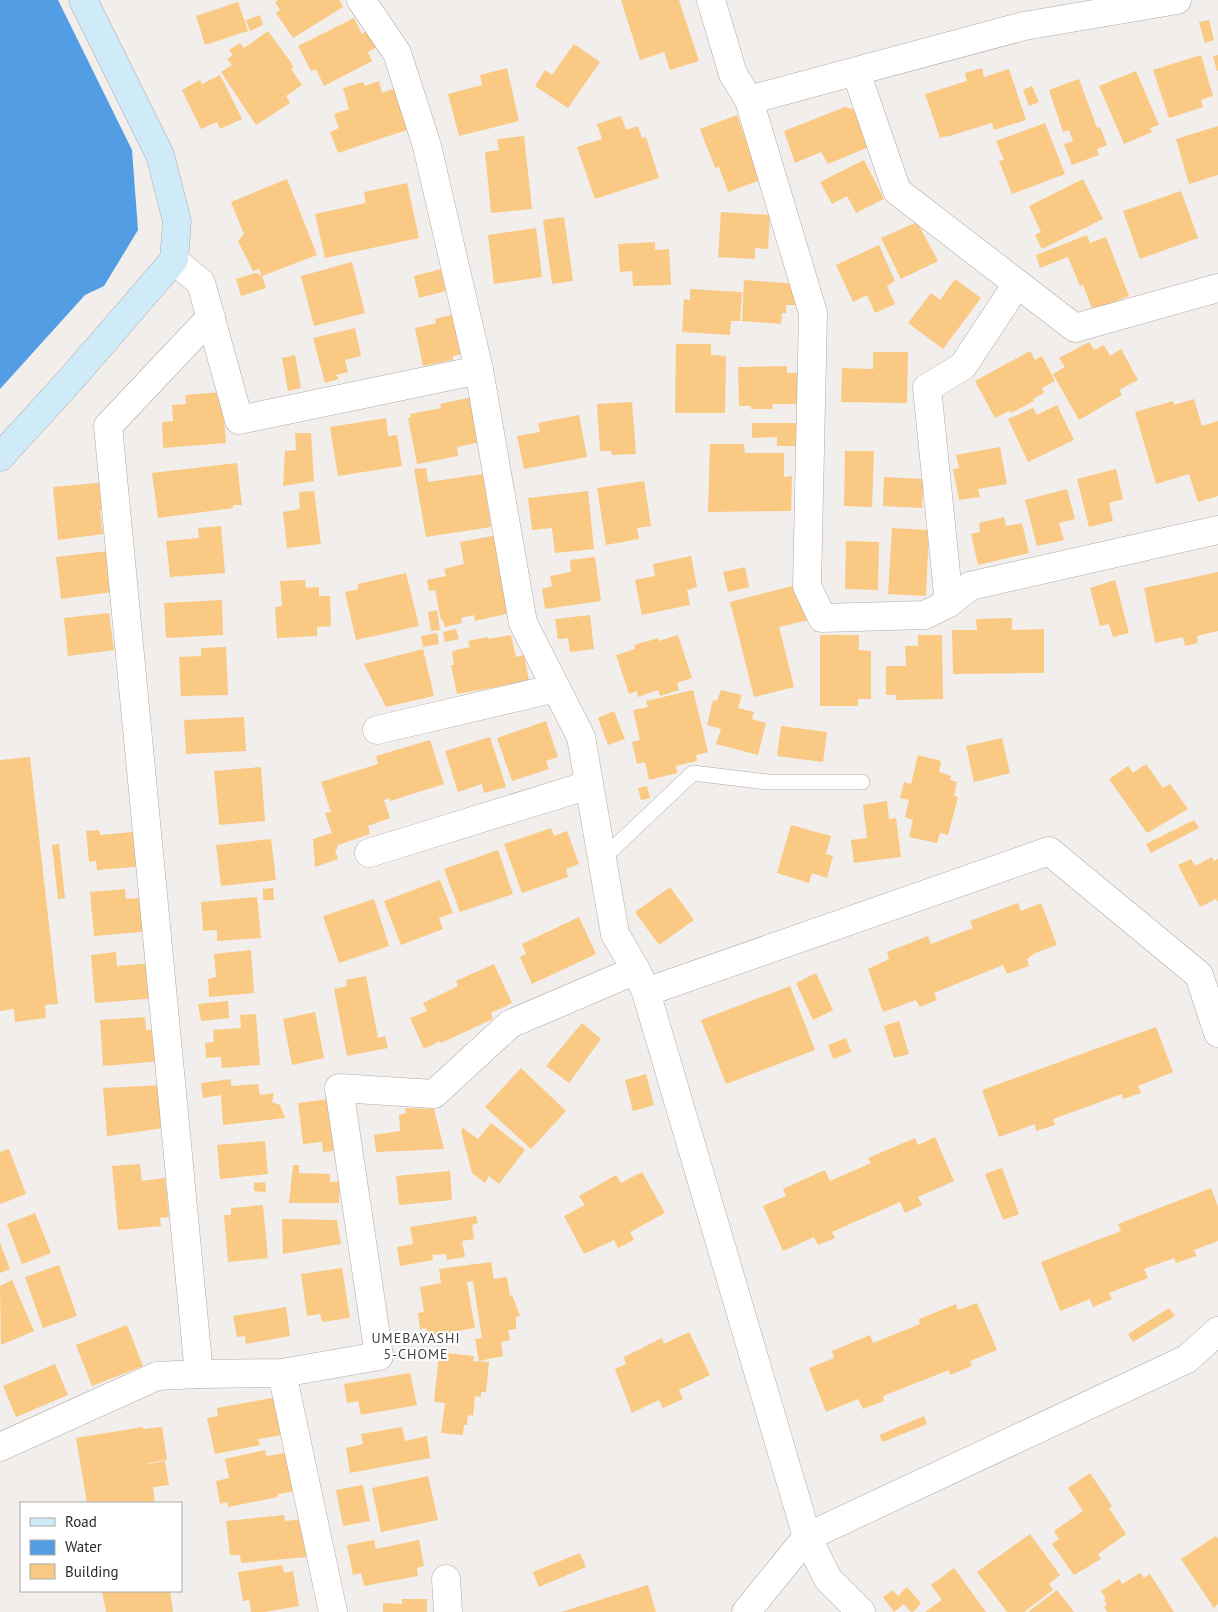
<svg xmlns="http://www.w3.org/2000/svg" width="1218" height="1612" viewBox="0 0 1218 1612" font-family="'PT Sans',sans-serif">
<rect width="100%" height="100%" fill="#f2eeeb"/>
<polygon fill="#529de3" points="0,0 58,0 132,150 138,230 104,286 85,295 0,389"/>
<g fill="#fac984">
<polygon points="278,0 339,0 343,7 293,38 276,13 280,10 275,2"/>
<polygon points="621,0 679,0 699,61 670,70 664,52 640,60"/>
<polygon points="238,2 248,31 205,45 196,16"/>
<polygon points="260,15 263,25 250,31 246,20"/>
<polygon points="354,18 362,34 368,30 377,47 368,52 372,61 324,86 316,69 311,71 298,46"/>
<polygon points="1209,20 1214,40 1205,43 1199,22"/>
<polygon points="268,31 292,64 293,68 291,69 302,85 286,96 290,103 256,125 221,72 232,65 227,59 233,55 229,50 240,43 244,48"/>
<polygon points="574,44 600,62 568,108 535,86 545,70 552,75"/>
<polygon points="1201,55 1213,96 1201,100 1203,107 1169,118 1153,70"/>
<polygon points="1218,55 1218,71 1217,71 1213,56"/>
<polygon points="507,68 519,121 459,136 448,94 482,85 480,75"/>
<polygon points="982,68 984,77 1009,69 1026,120 994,130 992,123 946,137 946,136 940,138 925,94 967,81 965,73"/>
<polygon points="1136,71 1159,125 1150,128 1152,132 1124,144 1099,86"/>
<polygon points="220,75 242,119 220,129 217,122 201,129 182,90 200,80 202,84"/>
<polygon points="1079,79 1097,128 1100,127 1107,145 1097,149 1099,155 1072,165 1064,144 1073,141 1069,130 1063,132 1049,90"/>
<polygon points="379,81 382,93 396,88 410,129 338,153 330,132 339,128 334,114 349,109 343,88 363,82 365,86"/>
<polygon points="1032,86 1039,102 1029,106 1023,90"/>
<polygon points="845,107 855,110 871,146 828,164 821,152 795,163 784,131"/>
<polygon points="737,115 760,180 728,192 719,167 715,168 700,129"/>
<polygon points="621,116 626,130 638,126 642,138 646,137 659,178 595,199 577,147 602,139 597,124"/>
<polygon points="1045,123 1065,174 1012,194 999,161 1004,160 996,141"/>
<polygon points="1218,126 1218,175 1189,184 1176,139"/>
<polygon points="524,136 532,209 491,213 485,152 499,150 497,139"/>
<polygon points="864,160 884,199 856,213 847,196 832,204 820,182"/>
<polygon points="287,179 317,255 262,276 259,269 253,271 238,241 244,234 231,202"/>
<polygon points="1083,179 1103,219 1042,249 1035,235 1041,232 1029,206"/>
<polygon points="407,183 419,238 325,258 315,214 366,203 364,192"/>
<polygon points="1181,191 1198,238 1140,259 1123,211"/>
<polygon points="721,212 770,215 768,249 755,248 755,259 718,257"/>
<polygon points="564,217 573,281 552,284 543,220"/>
<polygon points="917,222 938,261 901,279 881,238"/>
<polygon points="536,228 542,277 494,284 488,235"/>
<polygon points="1087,235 1090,243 1106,237 1129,296 1093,311 1083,285 1080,286 1068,257 1040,268 1036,255"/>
<polygon points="655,242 655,250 669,249 671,285 633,286 632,271 620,272 618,244"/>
<polygon points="879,245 895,281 887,286 895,304 875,313 867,295 853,302 836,265"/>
<polygon points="352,262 365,313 314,326 301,276"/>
<polygon points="441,269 446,291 419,298 414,276"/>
<polygon points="256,273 262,276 266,288 241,296 236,279"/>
<polygon points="955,279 981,298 943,349 908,323 931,293 940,300"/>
<polygon points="744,280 797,284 796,305 786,305 786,313 782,313 781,324 742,321"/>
<polygon points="690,289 742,292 740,321 731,321 730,335 682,332 684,299 690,300"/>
<polygon points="455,314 467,353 453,356 453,360 423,366 415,328 436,323 435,319"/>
<polygon points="355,328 361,356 345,360 348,372 336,375 339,379 325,383 313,338"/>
<polygon points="1089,342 1094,350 1104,345 1110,356 1121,349 1138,380 1119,390 1122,395 1079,420 1053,374 1065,367 1059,358"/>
<polygon points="676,344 711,344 711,355 726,356 725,413 675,413"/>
<polygon points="1030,351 1035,360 1042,356 1055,381 1042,388 1044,393 1033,399 1034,401 1011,413 1009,411 995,418 975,381"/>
<polygon points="873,352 908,352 907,403 841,402 842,368 873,369"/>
<polygon points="295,355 301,388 288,391 282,358"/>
<polygon points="787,366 787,373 797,373 798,381 805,380 805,391 797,391 797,404 772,404 773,409 751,409 751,406 739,406 738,367"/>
<polygon points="222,392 226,443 163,448 162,422 173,421 172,405 186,404 185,395"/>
<polygon points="472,397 481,442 457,447 458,456 417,464 408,418 411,417 410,414 441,408 440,404"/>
<polygon points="1194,399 1202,426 1218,421 1218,496 1198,502 1189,474 1156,484 1135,412 1173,401 1174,405"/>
<polygon points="632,402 636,454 612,455 611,451 600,451 597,404"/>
<polygon points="1057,405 1074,440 1028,462 1008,419 1033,408 1037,415"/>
<polygon points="579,415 587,457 524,469 517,436 540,432 538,423"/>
<polygon points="386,418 388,436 397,435 402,466 338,476 330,427"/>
<polygon points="752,423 799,423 799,446 777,446 777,437 752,438"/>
<polygon points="295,433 311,433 314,481 283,486 285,451 296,450"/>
<polygon points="710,444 744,444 745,453 784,453 784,477 792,476 791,511 708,512"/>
<polygon points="1000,447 1007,484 978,489 980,497 959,500 953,469 959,468 956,455"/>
<polygon points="845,451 874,451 872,507 844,506"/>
<polygon points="237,463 242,505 233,505 233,508 158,518 152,473"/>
<polygon points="426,468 428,482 483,474 491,527 426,537 414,469"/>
<polygon points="1116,469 1123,499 1109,503 1113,521 1089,527 1077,479"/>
<polygon points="884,477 924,479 922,508 883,506"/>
<polygon points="644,481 651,526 637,528 639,539 606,545 597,488"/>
<polygon points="108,482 111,509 100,510 103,534 58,540 53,487"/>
<polygon points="1067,489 1075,519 1059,523 1064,540 1037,546 1025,500"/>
<polygon points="314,491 321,544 287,548 283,512 300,509 299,492"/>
<polygon points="588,491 594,549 555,553 552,528 532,530 528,498"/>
<polygon points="1004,517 1006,526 1022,523 1029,553 978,565 971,534 980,532 979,523"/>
<polygon points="221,526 225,573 170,577 166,541 199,538 198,528"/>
<polygon points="892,528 929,530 926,596 888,594"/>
<polygon points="498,535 514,612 475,621 474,615 461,618 462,623 445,627 443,620 441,620 435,590 429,591 427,580 446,576 444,569 464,564 460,542"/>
<polygon points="846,541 879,542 878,590 845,589"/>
<polygon points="108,551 112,592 61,599 56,557"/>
<polygon points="691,556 697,587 687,590 690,605 642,615 635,580 655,576 653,564"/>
<polygon points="595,557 601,601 545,609 542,589 552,586 550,576 571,572 570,560"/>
<polygon points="745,567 749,587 728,592 723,572"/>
<polygon points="1218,572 1218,631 1197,636 1198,643 1185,646 1183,637 1155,643 1144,588"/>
<polygon points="406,573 419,626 356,640 345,592 358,589 358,584"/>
<polygon points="305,580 306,588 319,587 319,596 330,596 331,626 317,627 317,636 277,638 275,607 282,606 280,581"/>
<polygon points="1115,580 1129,633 1113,637 1109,624 1100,626 1090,588"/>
<polygon points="800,584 809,620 779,627 794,687 754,697 730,602"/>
<polygon points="222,600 223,635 166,638 164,603"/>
<polygon points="437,610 440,630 431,631 428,612"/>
<polygon points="109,613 114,650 68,656 64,618"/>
<polygon points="590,615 594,649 570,652 568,638 558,639 555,619"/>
<polygon points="1012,618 1012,630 1044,629 1044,673 953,674 952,630 977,630 976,619"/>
<polygon points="456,629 459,639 445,642 443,632"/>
<polygon points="437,633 439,644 423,647 421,636"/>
<polygon points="511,635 516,657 524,655 529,681 457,694 451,665 454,665 452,651 470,647 468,641 487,637 488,639"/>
<polygon points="678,635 692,678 677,683 679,690 660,696 658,690 638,697 637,691 629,694 616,655 635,649 634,645 658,638 659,641"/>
<polygon points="820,635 859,635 859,650 871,651 871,699 858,699 858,706 820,706"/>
<polygon points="918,635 942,635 943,699 896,700 896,695 886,695 886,666 906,666 905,646 918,646"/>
<polygon points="226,647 228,695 181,696 179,657 201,656 201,648"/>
<polygon points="423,649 434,696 386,707 364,664"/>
<polygon points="693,690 708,752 696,755 697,761 676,766 677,773 649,780 645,762 637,764 632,742 640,740 633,710 648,707 646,701"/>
<polygon points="721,690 742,695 738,708 754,712 752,719 766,723 758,755 716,744 721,729 707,725 713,700 717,701"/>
<polygon points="614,711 625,739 608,745 598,718"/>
<polygon points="244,717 246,751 186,754 184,720"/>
<polygon points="546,721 558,757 546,761 549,769 512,781 497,738"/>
<polygon points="781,726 827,732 823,762 777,756"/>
<polygon points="490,737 506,787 484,793 482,784 458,792 445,751"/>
<polygon points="1002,738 1010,773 974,782 966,746"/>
<polygon points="430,740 444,784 390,801 389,798 384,800 390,818 368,826 370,834 338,845 337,849 335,850 338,859 315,867 313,839 332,833 325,813 331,812 321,782 378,764 376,756"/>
<polygon points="918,755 941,761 939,772 951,776 950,780 957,782 954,796 958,797 948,835 940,833 937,843 909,837 913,820 905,817 909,800 900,798 904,782 911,784"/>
<polygon points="30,757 58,1004 45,1005 46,1018 15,1022 14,1009 0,1011 0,760"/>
<polygon points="1146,764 1163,788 1170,784 1188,809 1147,833 1109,779 1128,766 1133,773"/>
<polygon points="261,767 265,821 219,825 214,771"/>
<polygon points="647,786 650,798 641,800 638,788"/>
<polygon points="887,801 889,819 896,818 901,857 854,863 851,840 867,838 863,805"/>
<polygon points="1194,820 1199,828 1151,853 1146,844"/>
<polygon points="791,825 831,836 826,854 833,856 827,878 812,873 809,883 777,873"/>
<polygon points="551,828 554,836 567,831 579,864 566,869 568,877 522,893 504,844"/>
<polygon points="99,830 100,835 143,831 146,866 97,870 96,861 89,862 86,831"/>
<polygon points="271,839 276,880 221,886 216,845"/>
<polygon points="59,844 65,898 58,899 52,845"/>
<polygon points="498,850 513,894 460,912 444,869"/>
<polygon points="1212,857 1214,861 1218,859 1218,902 1216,899 1200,907 1178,865 1191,859 1195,866"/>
<polygon points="440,880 453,913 439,918 443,929 401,945 384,901"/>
<polygon points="670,887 694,920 659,945 635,912"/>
<polygon points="273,888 274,900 263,900 263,889"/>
<polygon points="125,889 126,899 148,897 152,931 94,936 90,892"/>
<polygon points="257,897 261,938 217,941 217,930 203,931 201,902"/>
<polygon points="374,899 389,946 339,963 323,916"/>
<polygon points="1018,903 1021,911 1041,903 1057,945 1035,953 1027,959 1029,966 1007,974 1003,965 934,993 937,1000 920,1007 916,1000 883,1012 868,969 889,959 887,952 928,936 931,944 973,928 970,921"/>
<polygon points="579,917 596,954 532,984 520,957 526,954 522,944"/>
<polygon points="251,950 254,993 209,997 208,979 216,977 214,954"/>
<polygon points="116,952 117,966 154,963 157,998 95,1003 91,955"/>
<polygon points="494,964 512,1003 491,1013 493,1019 441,1043 440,1041 424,1049 410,1018 427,1011 423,1003 458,986 456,981"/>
<polygon points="816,973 833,1010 813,1020 796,983"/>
<polygon points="366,976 378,1038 385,1036 388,1048 347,1056 334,989 347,986 346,980"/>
<polygon points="790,986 815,1050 726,1084 701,1020"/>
<polygon points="228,1001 229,1018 201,1021 198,1004"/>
<polygon points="315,1012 324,1058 292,1065 283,1019"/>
<polygon points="256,1014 260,1065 222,1068 221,1057 206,1058 205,1043 214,1042 213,1030 241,1028 240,1015"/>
<polygon points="145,1017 146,1030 160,1029 162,1061 103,1066 100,1020"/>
<polygon points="899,1021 909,1054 894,1058 884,1026"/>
<polygon points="582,1023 601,1039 569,1083 546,1066"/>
<polygon points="1156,1027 1173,1072 1138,1086 1141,1093 1123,1099 1122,1094 1053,1119 1055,1125 1036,1131 1035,1124 999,1137 982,1090"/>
<polygon points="846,1038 851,1052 833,1059 828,1045"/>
<polygon points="521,1068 566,1111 531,1149 485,1107"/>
<polygon points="646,1074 654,1105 633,1111 625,1080"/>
<polygon points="231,1079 231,1086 258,1084 260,1095 274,1093 272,1102 280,1105 285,1118 223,1125 221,1095 203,1098 201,1083"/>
<polygon points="165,1085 165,1128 107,1136 103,1088"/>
<polygon points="337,1098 343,1150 323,1152 322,1142 303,1144 298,1103"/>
<polygon points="405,1108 434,1109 444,1149 376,1152 374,1135 400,1131 399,1115 406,1113"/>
<polygon points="491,1123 525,1150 499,1184 489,1176 485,1183 472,1173 461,1131 463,1128 478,1139"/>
<polygon points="935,1137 954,1181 918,1197 922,1205 905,1213 900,1202 832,1232 835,1238 818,1245 814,1237 783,1251 763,1206 786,1196 783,1189 825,1170 830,1181 871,1163 868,1158 915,1138 918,1145"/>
<polygon points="265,1141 268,1174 220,1179 217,1145"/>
<polygon points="9,1149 26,1194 0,1204 0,1152"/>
<polygon points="140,1164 142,1181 165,1178 169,1217 160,1218 161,1226 118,1230 112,1166"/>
<polygon points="293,1165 299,1165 299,1173 330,1174 330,1182 340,1181 339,1203 289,1203"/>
<polygon points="1002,1168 1019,1214 1003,1220 985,1174"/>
<polygon points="450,1171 452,1200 399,1205 396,1176"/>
<polygon points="642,1172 665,1213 630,1232 634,1240 618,1248 614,1240 584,1254 564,1216 585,1205 579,1196 616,1175 621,1183"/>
<polygon points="265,1182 266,1192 254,1191 254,1183"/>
<polygon points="1211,1188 1218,1207 1218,1241 1194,1250 1197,1256 1176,1263 1174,1258 1144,1269 1148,1278 1109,1293 1112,1299 1093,1307 1090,1299 1060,1311 1041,1262 1121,1231 1118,1224"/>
<polygon points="263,1205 268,1258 228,1262 224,1215 231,1215 231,1208"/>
<polygon points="35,1213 51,1253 22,1264 7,1224"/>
<polygon points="476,1216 478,1223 472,1225 474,1239 462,1241 465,1257 447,1260 446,1254 432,1255 433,1260 400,1266 397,1247 413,1244 410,1227"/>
<polygon points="282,1219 337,1220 341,1244 283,1254"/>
<polygon points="0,1243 10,1269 0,1273"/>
<polygon points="491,1262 494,1279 507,1277 510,1296 512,1295 520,1316 516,1317 516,1329 508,1330 510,1340 501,1342 503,1356 479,1361 475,1339 482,1338 473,1281 467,1282 475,1328 428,1336 426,1328 420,1329 418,1313 424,1312 420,1287 441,1283 439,1269"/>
<polygon points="59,1265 77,1316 43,1328 25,1277"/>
<polygon points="342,1268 350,1318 322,1322 320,1314 307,1316 301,1274"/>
<polygon points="12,1280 34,1331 1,1345 0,1286"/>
<polygon points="977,1303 997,1350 970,1361 972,1366 950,1375 949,1370 883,1396 884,1401 863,1409 858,1399 826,1412 809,1368 834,1358 832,1351 870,1335 873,1343 920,1324 919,1319 956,1304 958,1310"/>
<polygon points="286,1307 290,1336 246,1344 245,1336 237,1337 233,1316"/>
<polygon points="1169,1308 1175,1316 1133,1342 1128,1334"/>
<polygon points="127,1325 143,1366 92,1386 76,1345"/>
<polygon points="689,1332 710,1375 679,1390 683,1399 663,1408 659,1400 632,1413 615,1369 626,1364 624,1357 662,1338 664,1344"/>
<polygon points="446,1353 474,1356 473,1361 489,1362 486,1392 481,1392 481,1397 475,1396 473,1416 468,1415 467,1425 464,1425 463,1435 441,1433 445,1403 434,1402 439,1356 446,1357"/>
<polygon points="55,1364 68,1395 16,1417 3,1386"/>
<polygon points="410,1373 417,1405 361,1415 358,1401 347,1403 344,1384"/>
<polygon points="278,1397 284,1435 258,1439 260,1445 215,1454 207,1418 218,1416 217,1408"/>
<polygon points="924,1416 927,1424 883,1442 879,1435"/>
<polygon points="143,1427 143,1429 162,1427 167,1460 149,1463 149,1464 165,1461 169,1485 153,1487 155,1503 87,1503 76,1438"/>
<polygon points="402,1427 405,1441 427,1436 430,1458 350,1473 346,1448 363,1444 361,1434"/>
<polygon points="265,1450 266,1456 292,1452 298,1491 278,1494 278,1497 228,1507 227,1502 220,1504 216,1481 229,1478 225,1459"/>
<polygon points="1090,1473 1112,1506 1109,1508 1126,1534 1098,1554 1101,1559 1074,1575 1052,1544 1059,1539 1054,1531 1083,1511 1068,1488"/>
<polygon points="428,1476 438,1520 381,1532 372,1488"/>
<polygon points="363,1485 370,1521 343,1526 336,1490"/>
<polygon points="284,1515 285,1521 303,1519 307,1557 241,1563 240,1555 230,1555 226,1521"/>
<polygon points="1030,1534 1060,1575 1049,1584 1053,1590 1024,1612 1007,1612 977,1572"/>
<polygon points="1216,1536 1218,1539 1218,1604 1214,1608 1181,1559"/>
<polygon points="374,1540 376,1549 419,1540 424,1566 417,1568 418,1576 364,1586 361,1573 353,1575 347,1545"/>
<polygon points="580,1553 586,1567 539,1587 533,1572"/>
<polygon points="282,1565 284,1573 293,1571 299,1606 265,1612 251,1612 249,1600 243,1601 238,1572"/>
<polygon points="954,1568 986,1612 925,1612 942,1600 931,1585"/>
<polygon points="1140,1573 1144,1578 1150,1574 1174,1612 1107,1612 1104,1607 1107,1605 1104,1600 1106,1599 1101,1591 1119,1579 1122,1584"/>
<polygon points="648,1585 656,1612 561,1612"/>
<polygon points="907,1587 921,1603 913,1612 911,1612 904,1604 894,1612 883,1597 893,1590 898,1596"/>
<polygon points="1057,1590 1074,1612 1028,1612"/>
<polygon points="102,1591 170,1591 173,1612 106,1612"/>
<polygon points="402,1599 427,1599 427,1612 383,1612 383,1603 402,1604"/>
</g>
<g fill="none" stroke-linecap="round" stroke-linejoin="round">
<defs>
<polyline id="lane" points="602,859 693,773 767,782 862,782"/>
<g id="street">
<polyline points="361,0 397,53 427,146 479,370 523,623 581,737 615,934 636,970"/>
<polyline points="711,0 733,74 749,100 813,313 807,586 822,618 925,615 949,603 970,586 1218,530"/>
<polyline points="856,72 897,191 1075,328 1218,288"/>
<polyline points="749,100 1024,26 1177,0"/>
<polyline points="174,260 201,283 239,420 479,370"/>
<polyline points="949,603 927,388 963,366 1017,284"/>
<polyline points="377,730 556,688"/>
<polyline points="369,853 589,785"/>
<polyline points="646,992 1049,851 1199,975 1218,1033"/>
<polyline points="282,1373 333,1612"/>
<polyline points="199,1374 108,426 211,317"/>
<polyline points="0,1447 157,1376 199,1374 282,1373 379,1356 339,1088 434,1094 510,1024 636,970 646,992 807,1537 828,1579 861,1612"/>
<polyline points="446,1579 448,1612"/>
<polyline points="746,1612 807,1537 1187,1359 1218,1331"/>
</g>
<polyline id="secondary" points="0,457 73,377 174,260 177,221 160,155 83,0"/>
</defs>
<use href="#lane" stroke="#afaaa8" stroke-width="16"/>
<use href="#street" stroke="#afaaa8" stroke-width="29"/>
<use href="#secondary" stroke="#afaaa8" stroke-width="29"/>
<use href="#lane" stroke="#fff" stroke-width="15"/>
<use href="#street" stroke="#fff" stroke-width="28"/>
<use href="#secondary" stroke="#cfebf8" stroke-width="28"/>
</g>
<g text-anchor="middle" stroke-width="4" stroke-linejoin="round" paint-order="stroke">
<g font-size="14" letter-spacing="1" fill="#45413f" stroke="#fff">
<text x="416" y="1343">UMEBAYASHI<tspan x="416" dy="16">5-CHOME</tspan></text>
</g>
</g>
<rect x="20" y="1502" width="162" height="90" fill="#ffffff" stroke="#aaaaa9"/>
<rect x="30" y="1518" width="25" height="8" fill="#cfebf8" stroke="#aaaaa9"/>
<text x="65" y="1527" font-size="15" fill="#2b2a29">Road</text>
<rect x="30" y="1540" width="25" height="15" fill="#529de3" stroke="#aaaaa9"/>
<text x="65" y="1552" font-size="15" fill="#2b2a29">Water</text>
<rect x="30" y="1564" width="25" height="15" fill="#fac984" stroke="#aaaaa9"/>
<text x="65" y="1577" font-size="15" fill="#2b2a29">Building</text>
</svg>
